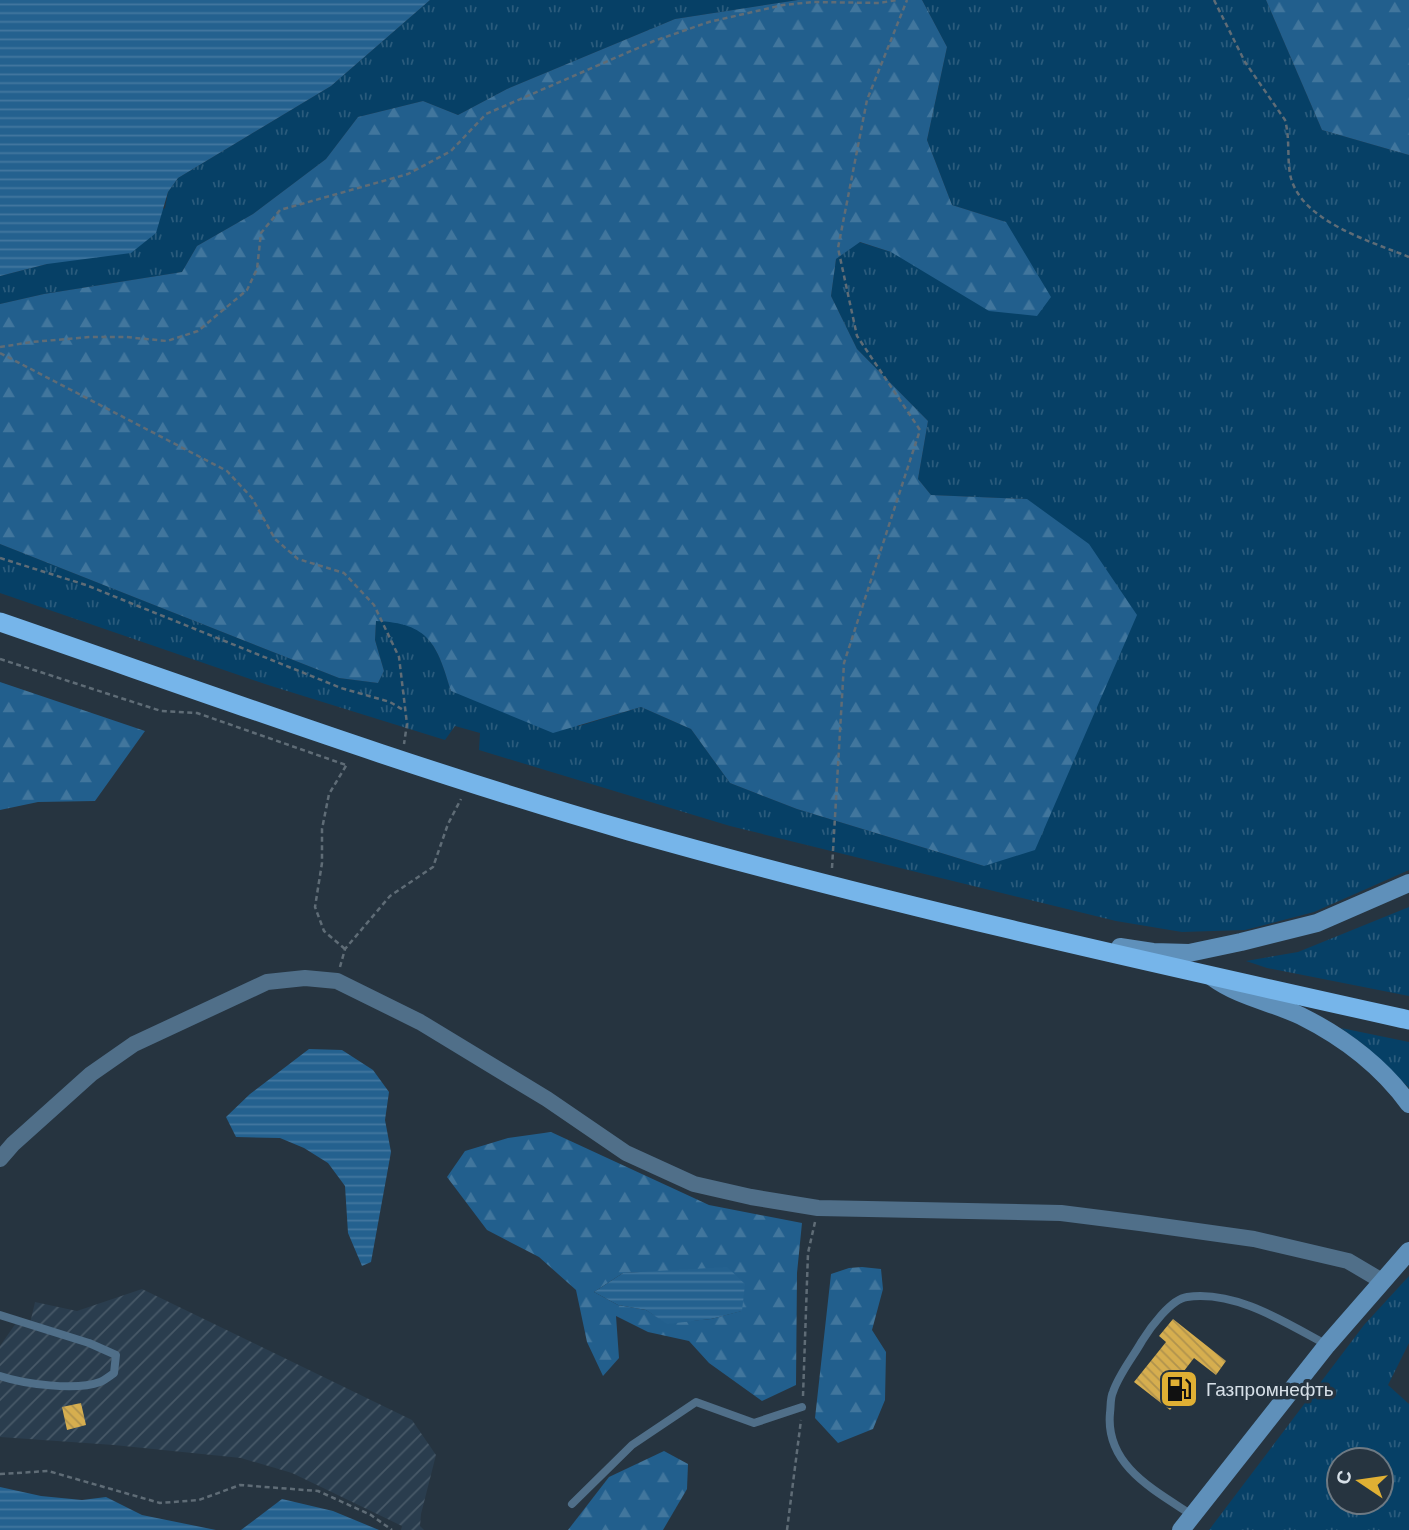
<svg xmlns="http://www.w3.org/2000/svg" width="1409" height="1530" viewBox="0 0 1409 1530" font-family="Barlow,sans-serif">
<defs>
<pattern id="industrial-furrows" width="10" height="10" patternUnits="userSpaceOnUse" patternTransform="scale(1.75)"><rect width="10" height="10" fill="#2a3d4e"/><path d="M-1 1l2-2M0 10L10 0M9 11l2-2" fill="none" stroke="#485968"/></pattern>
<pattern id="grass-tufts" width="24" height="20" patternUnits="userSpaceOnUse" patternTransform="scale(1.75)"><rect width="24" height="20" fill="#064066"/><path d="M3 7l-1-3M5 7V3M7 7l1-3M15 17l-1-3M17 17v-4M19 17l1-3" fill="none" stroke="#2a5b7c"/></pattern>
<pattern id="forest-firs" width="22" height="20" patternUnits="userSpaceOnUse" patternTransform="scale(1.75)"><rect width="22" height="20" fill="#225f8d"/><path d="M5 1l3.5 6h-7zM16 11l3.5 6h-7z" fill="#41769d"/></pattern>
<pattern id="water-rules" width="6" height="5" patternUnits="userSpaceOnUse" patternTransform="scale(1.75)"><rect width="6" height="5" fill="#24618f"/><path d="M0 2.5h6" fill="none" stroke="#43779f"/></pattern>
<pattern id="building-back-hatch" width="6" height="6" patternUnits="userSpaceOnUse" patternTransform="scale(1.75)"><rect width="6" height="6" fill="#d6ae4f"/><path d="M-1 5l2 2M0 0l6 6M5-1l2 2" fill="none" stroke="#b0934d"/></pattern>
</defs>
<rect width="100%" height="100%" fill="#263440"/>
<polygon fill="url(#industrial-furrows)" points="142,1289 412,1420 436,1455 421,1514 420,1526 424,1530 401,1530 402,1526 292,1473 241,1458 114,1445 0,1437 0,1346 16,1323 29,1328 35,1302 77,1311"/>
<g fill="url(#grass-tufts)" fill-rule="evenodd">
<polygon points="430,0 798,0 675,19 507,89 458,115 423,101 358,117 326,159 253,214 197,246 182,272 44,294 0,304 0,276 47,264 165,208 168,192 178,178 331,86"/>
<path d="M922,0H1266L1322,130L1409,155V870L1314,912L1245,930L1182,932L1116,921L730,826L479,750L480,733L455,726L445,740L268,685L0,593V544L339,678L378,683L384,671L375,640L376,620C385,621 396,621 405,624C435,632 443,665 451,691L579,726L641,707L691,729L730,783L797,809L984,866L1027,499L931,495L918,479L928,421L857,349L831,296L836,259L859,242L891,252L1006,222L952,205L927,140L947,47Z"/>
<polygon points="1409,907 1409,996 1267,968 1246,961 1298,952"/>
<polygon points="1341,1028 1409,1042 1409,1088 1364,1045"/>
<path d="M1409,1276V1343L1388,1385L1409,1404V1530H1209L1364,1325ZM1339,1460H1381V1502H1339Z"/>
</g>
<g fill="url(#forest-firs)" fill-rule="evenodd">
<path d="M798,0H922L947,47L927,140L952,205L1006,222L1051,297L1037,316L989,311L891,252L860,242L836,259L831,296L857,349L928,421L918,479L931,495L1027,499L1089,544L1137,615L1035,850L984,866L797,809L730,783L691,729L641,707L553,733L451,691C437,644 429,623 376,621L375,640L384,671L378,683L339,678L0,544V304L44,294L182,272L197,246L253,214L326,159L358,117L423,101L458,115L507,89L675,19Z"/>
<polygon points="1266,0 1409,0 1409,155 1322,130"/>
<polygon points="0,682 145,731 95,801 38,802 0,810"/>
<path d="M551,1132L709,1205L802,1223L797,1273L796,1385L762,1401L709,1363L689,1341L648,1332L616,1316L619,1358L603,1376L587,1342L576,1290L539,1257L487,1230L447,1177L465,1151L508,1138ZM657,1272L741,1311L711,1319L667,1323L646,1310L618,1305L594,1292L623,1273Z"/>
<polygon points="862,1267 881,1269 883,1289 872,1330 886,1352 885,1400 873,1429 838,1443 815,1418 831,1274 849,1268"/>
<polygon points="664,1451 688,1464 687,1489 663,1530 568,1530 609,1477"/>
</g>
<g fill="url(#water-rules)">
<polygon points="0,0 430,0 331,86 178,178 168,192 156,233 131,253 47,264 0,276"/>
<polygon points="309,1049 342,1050 373,1070 389,1092 385,1120 391,1152 371,1262 362,1266 348,1233 345,1186 328,1163 304,1148 280,1138 236,1137 226,1117 250,1094"/>
<polygon points="727,1267 745,1284 742,1311 711,1319 667,1324 646,1310 618,1305 594,1292 623,1273"/>
<polygon points="0,1487 41,1496 82,1500 106,1497 142,1515 216,1530 0,1530"/>
<polygon points="282,1499 333,1511 379,1530 241,1530"/>
</g>
<g fill="url(#building-back-hatch)">
<polygon points="1173,1319 1226,1361 1216,1375 1194,1358 1177,1380 1187,1388 1170,1410 1134,1382 1166,1342 1159,1336"/>
<polygon points="81,1403 86,1425 67,1430 62,1407"/>
</g>
<g fill="none" stroke-linecap="round" stroke-linejoin="round">
<g stroke="#5f6c76" stroke-width="2.5" stroke-dasharray="5 3.5" stroke-linecap="butt">
<path d="M1214,0L1245,62L1285,120C1290,138 1287,156 1290,174C1299,221 1370,241 1409,257"/>
<polyline points="0,347 32,342 89,337 126,337 167,341 198,331 247,290 257,269 261,233 280,210 408,174 451,151 486,114 654,41 709,22 783,5 814,2 879,3 897,0"/>
<polyline points="0,353 227,471 252,498 275,539 298,559 344,573 374,605 399,657 407,724 404,744"/>
<polyline points="0,558 86,585 341,688 390,702 405,711"/>
<polyline points="0,659 161,711 197,713 346,765"/>
<polyline points="832,868 844,663 920,430 857,336 838,248 867,100 907,0"/>
<polyline points="345,949 324,931 315,907 322,863 322,829 329,794 347,764"/>
<polyline points="340,967 345,949 390,896 433,867 448,824 461,799"/>
<polyline points="803,1396 808,1253 815,1222"/>
<polyline points="0,1474 48,1471 160,1503 199,1500 240,1485 318,1491 371,1515 392,1530"/>
<polyline points="787,1530 801,1420"/>
</g>
<g stroke="#506f89" stroke-width="8">
<path d="M0,1315L89,1343L116,1355L114,1373C110,1376 105,1380 100,1382C76,1391 24,1384 0,1376"/>
<polyline points="572,1504 632,1445 696,1402 754,1423 802,1407"/>
<path d="M1192,1515C1154,1490 1105,1465 1110,1413C1111,1406 1110,1398 1113,1392C1119,1374 1133,1357 1142,1341C1150,1328 1171,1299 1187,1297C1236,1290 1286,1323 1327,1345"/>
</g>
<polyline stroke="#506f89" stroke-width="16" points="0,1159 13,1144 91,1074 134,1044 267,982 305,978 337,981 420,1022 547,1099 626,1153 694,1184 751,1197 818,1208 1061,1213 1140,1223 1254,1239 1348,1261 1382,1281"/>
<g stroke="#5f90ba" stroke-width="18">
<polyline points="1120,947 1153,952 1189,953 1241,942 1317,923 1409,883"/>
<path d="M1212,977C1239,997 1272,1002 1301,1016C1343,1037 1382,1067 1409,1104"/>
<polyline points="1181,1530 1327,1345 1409,1251"/>
</g>
<path stroke="#76b5ea" stroke-width="19" d="M0,622C209,694 416,770 629,831C886,904 1148,962 1409,1020"/>
</g>
<defs>
<symbol id="fuel-square" viewBox="-11 -11 22 22"><rect x="-9" y="-9" width="18" height="18" rx="4" fill="#e0b034" stroke="#263440"/><path d="M-5.5-6h7V0h2V4h1.3V-2.5L3-4.5l.8-.8L6-3V5H2.5V1h-1V6h-7ZM-4.2-4.7v3.2H.2V-4.7Z" fill="#111"/></symbol>
</defs>
<g fill-rule="evenodd">
<use href="#fuel-square" x="1157" y="1367" width="44" height="44"/>
</g>
<g text-anchor="middle" stroke-width="7" stroke-linejoin="round" paint-order="stroke">
<g font-size="19" fill="#d7e0e8" stroke="#263440" text-anchor="start">
<text x="1206" y="1396">Газпромнефть</text>
</g>
</g>
<g transform="translate(1360 1481) rotate(283)"><circle r="33" fill="#263440" stroke="#6d7983" stroke-width="2"/>
<path d="M0-5L12 26L0 18L-12 26Z" fill="#e0b034"/>
<text y="-10" font-size="19" font-weight="bold" text-anchor="middle" fill="#d7e0e8">С</text>
</g>
</svg>
